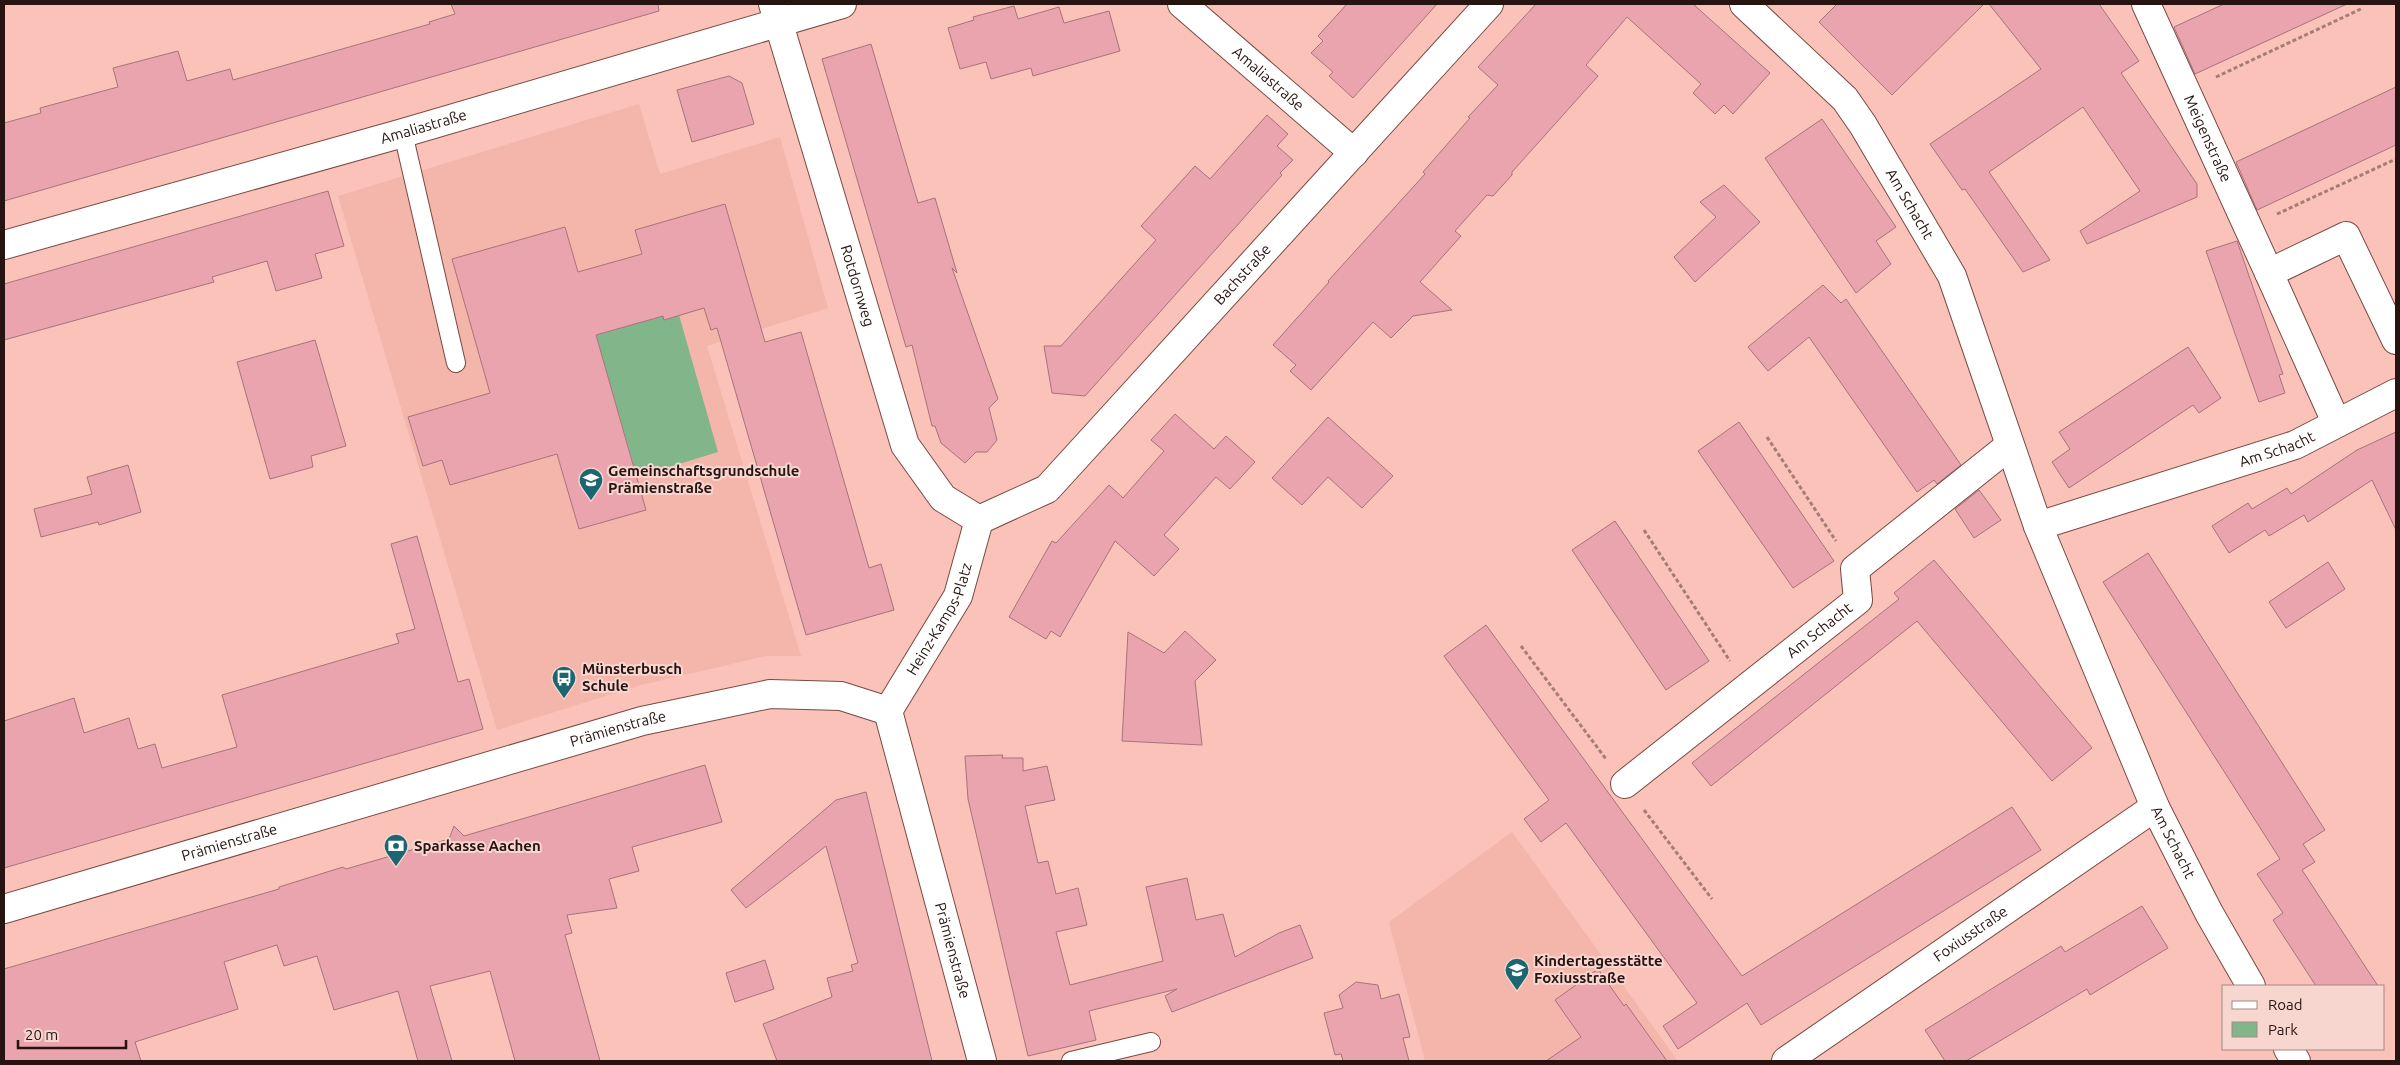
<svg xmlns="http://www.w3.org/2000/svg" width="2400" height="1065" viewBox="0 0 2400 1065" font-family="Ubuntu,sans-serif">
<rect width="100%" height="100%" fill="#fac2b9"/>
<g fill="#f4b5ab">
<polygon points="639,104 660,174 780,137 828,308 707,346 801,656 766,656 641,685 497,730 338,196"/>
<polygon points="1512,832 1678,1061 1425,1061 1389,922"/>
</g>
<polygon fill="#81b58a" points="679,315 718,452 637,477 596,335 663,316 665,320"/>
<g fill="#eaa4ae" stroke="#a7737b">
<polygon points="451,4 658,4 659,11 4,201 4,123 41,113 40,108 118,87 113,68 178,51 187,81 230,69 233,80 430,24 429,22 455,14"/>
<polygon points="1347,4 1437,4 1353,98 1329,76 1333,72 1311,53 1323,41 1318,36"/>
<polygon points="1536,4 1693,4 1770,73 1733,114 1724,105 1715,114 1693,93 1701,84 1627,17 1586,65 1598,76 1512,172 1512,175 1493,196 1487,195 1455,231 1461,236 1420,282 1452,310 1413,316 1391,338 1373,322 1311,390 1290,371 1296,365 1273,345 1329,282 1328,281 1425,174 1423,172 1470,118 1468,117 1498,85 1478,67"/>
<polygon points="1837,4 1984,4 1892,95 1819,22"/>
<polygon points="1989,4 2099,4 2139,61 2121,73 2197,184 2197,197 2087,244 2080,231 2140,191 2083,107 1989,172 2050,260 2023,272 1965,189 1962,190 1930,144 2041,69"/>
<polygon points="2224,4 2347,4 2195,74 2174,27"/>
<polygon points="1014,6 1018,19 1059,7 1064,23 1109,11 1120,51 1033,76 1031,68 991,79 986,62 960,69 948,28 974,20 973,17"/>
<polygon points="871,44 918,203 935,198 957,273 952,268 998,399 989,408 997,440 987,452 976,452 965,463 941,443 935,426 932,426 912,345 906,347 822,59"/>
<polygon points="729,76 742,83 754,124 692,142 677,90"/>
<polygon points="2396,87 2396,145 2257,210 2236,162"/>
<polygon points="1267,115 1288,134 1277,146 1293,160 1280,173 1282,175 1085,396 1052,393 1044,346 1061,346 1156,240 1141,226 1195,166 1210,179"/>
<polygon points="1822,119 1896,227 1876,241 1891,264 1856,293 1765,158"/>
<polygon points="1724,185 1760,222 1695,282 1674,257 1716,217 1700,202"/>
<polygon points="328,191 344,246 315,254 322,278 276,291 267,261 212,277 214,282 4,340 4,284"/>
<polygon points="725,204 765,342 801,332 869,568 881,564 894,610 806,635 717,328 711,330 704,308 664,320 663,316 596,335 646,510 579,529 557,454 450,485 442,460 423,466 408,417 490,393 452,259 565,227 578,272 642,254 635,230"/>
<polygon points="2237,241 2283,374 2279,375 2285,393 2259,402 2206,251"/>
<polygon points="1823,285 1841,303 1846,299 1961,465 1937,484 1934,480 1917,492 1809,337 1768,371 1748,347"/>
<polygon points="315,340 346,446 311,456 313,467 270,479 237,362"/>
<polygon points="2188,347 2221,398 2199,413 2193,405 2069,488 2052,462 2070,449 2059,432"/>
<polygon points="1175,414 1214,449 1226,436 1255,462 1230,489 1216,477 1164,535 1179,549 1154,576 1115,541 1060,637 1051,631 1046,639 1009,617 1052,541 1056,543 1109,485 1123,498 1164,451 1151,440"/>
<polygon points="1328,417 1393,476 1362,508 1328,477 1302,505 1272,478"/>
<polygon points="1739,422 1834,561 1793,588 1698,451"/>
<polygon points="2396,432 2396,530 2372,480 2308,522 2304,515 2269,536 2265,530 2229,553 2212,526 2248,503 2252,509 2287,488 2291,494 2357,450"/>
<polygon points="128,465 141,512 99,525 98,522 41,537 34,509 92,494 87,477"/>
<polygon points="1979,490 2001,520 1974,538 1955,509"/>
<polygon points="1615,521 1709,661 1666,690 1572,550"/>
<polygon points="417,536 458,682 469,679 483,729 4,868 4,721 74,698 84,733 129,718 138,749 155,744 162,768 237,747 222,695 399,643 396,634 415,629 391,544"/>
<polygon points="2148,553 2325,830 2303,844 2315,862 2302,870 2378,986 2316,986 2273,920 2283,913 2257,874 2280,859 2103,582"/>
<polygon points="1934,560 2092,748 2052,781 1917,621 1711,786 1692,763 1899,599 1894,593"/>
<polygon points="2328,562 2345,589 2286,628 2269,602"/>
<polygon points="1486,625 1742,976 2012,807 2041,850 1761,1025 1747,1003 1678,1049 1663,1026 1697,1003 1566,823 1541,842 1524,819 1549,800 1444,656"/>
<polygon points="1185,631 1216,660 1195,681 1202,745 1122,741 1128,632 1164,653"/>
<polygon points="1003,755 1002,758 1023,758 1023,771 1047,766 1055,800 1025,806 1038,863 1048,861 1056,894 1078,888 1087,925 1056,932 1070,985 1163,961 1146,887 1187,878 1196,920 1223,914 1235,957 1279,933 1300,925 1313,958 1172,1012 1165,996 1177,989 1089,1011 1096,1040 1028,1056 968,799 965,756"/>
<polygon points="705,765 722,822 632,847 639,871 609,879 617,908 567,915 572,933 565,935 600,1061 515,1061 490,971 430,986 452,1061 418,1061 398,991 334,1010 317,956 284,966 277,945 224,962 238,1009 135,1042 141,1061 4,1061 4,969 279,889 279,887 343,867 346,869 449,839 454,826 464,836"/>
<polygon points="866,792 932,1061 777,1061 763,1024 832,997 827,978 853,971 851,965 858,963 826,846 746,908 731,890 836,800"/>
<polygon points="2142,906 2168,948 2090,995 2087,989 1966,1061 1945,1061 1925,1030 2061,946 2065,952"/>
<polygon points="765,960 774,989 735,1002 726,973"/>
<polygon points="1598,969 1624,1006 1626,1004 1667,1061 1546,1061 1581,1037 1555,1000"/>
<polygon points="1356,982 1378,985 1381,999 1399,994 1410,1037 1403,1038 1409,1061 1343,1061 1341,1054 1335,1055 1324,1013 1343,1008 1339,995"/>
</g>
<g fill="none" stroke-linecap="round" stroke-linejoin="round">
<defs>
<g id="service">
<polyline points="403,133 456,363"/>
<polyline points="1071,1061 1151,1042"/>
</g>
<g id="minor">
<path id="s1" d="M773,4L905,445L943,498L979,520"/>
<path id="s2" d="M1182,4L1354,153"/>
<path id="s3" d="M1744,4L1845,99L1863,125L1952,276L2038,526L2155,807L2209,913L2251,986"/>
<path id="s4" d="M2146,4L2269,273L2346,236L2396,340"/>
<path id="s5" d="M4,245L403,133L842,4"/>
<polyline points="2269,273 2336,422"/>
<path id="s6" d="M979,520L1047,489L1489,4"/>
<path id="s7" d="M2038,526L2295,445L2396,393"/>
<path id="s8" d="M888,711L982,1061"/>
<path id="s9" d="M888,711L958,596L979,520"/>
<path id="s10" d="M1625,784L1858,600L1855,569L2009,446"/>
<path id="s11" d="M4,909L642,721L770,694L841,696L888,711"/>
<polyline points="2288,1049 2296,1061"/>
<path id="s12" d="M1786,1061L2155,807"/>
</g>
</defs>
<use href="#service" stroke="#794a43" stroke-width="20"/>
<use href="#minor" stroke="#794a43" stroke-width="30"/>
<g stroke="#a67d76" stroke-width="3" stroke-dasharray="4 2.5" stroke-linecap="butt">
<polyline points="2216,77 2363,8"/>
<polyline points="2277,214 2396,159"/>
<polyline points="1767,437 1836,541"/>
<polyline points="1644,530 1730,661"/>
<polyline points="1521,646 1606,759"/>
<polyline points="1644,810 1712,899"/>
</g>
<use href="#service" stroke="#fff" stroke-width="18"/>
<use href="#minor" stroke="#fff" stroke-width="28"/>
</g>
<defs>
<symbol id="school-pin" viewBox="-11 -11 22 30"><path d="M0 17L-7.5 6A9.5 9.5 0 1 1 7.5 6Z" fill="#1c6671" stroke="#f8d6d0"/><path d="M0-5L7-2L0 1L-7-2ZM-4 1L0 2.5L4 1V4Q0 6-4 4Z" fill="#fff"/></symbol>
<symbol id="bus-pin" viewBox="-11 -11 22 30"><path d="M0 17L-7.5 6A9.5 9.5 0 1 1 7.5 6Z" fill="#1c6671" stroke="#f8d6d0"/><path d="M-5-6H5V4H4V6H2V4H-2V6H-4V4H-5ZM-3.5-4V0h7V-4ZM-3.5 1.2v1.5H-2V1.2ZM2 1.2v1.5H3.5V1.2Z" fill="#fff"/></symbol>
<symbol id="bank-pin" viewBox="-11 -11 22 30"><path d="M0 17L-7.5 6A9.5 9.5 0 1 1 7.5 6Z" fill="#1c6671" stroke="#f8d6d0"/><path d="M-6-4H6V4H-6ZM0-2.3a2.3 2.3 0 1 0 0 4.6a2.3 2.3 0 1 0 0-4.6Z" fill="#fff"/></symbol>
</defs>
<g fill-rule="evenodd">
<use href="#school-pin" x="577" y="466" width="28" height="38"/>
<use href="#bus-pin" x="550" y="664" width="28" height="38"/>
<use href="#bank-pin" x="382" y="832" width="28" height="38"/>
<use href="#school-pin" x="1503" y="956" width="28" height="38"/>
</g>
<g text-anchor="middle" stroke-width="4" stroke-linejoin="round" paint-order="stroke">
<g font-size="15" fill="#271310" stroke="#f8d6d0">
<text dy="5" stroke="none"><textPath href="#s2" startOffset="114">Amaliastraße</textPath></text>
<text dy="5" stroke="none"><textPath href="#s5" startOffset="436">Amaliastraße</textPath></text>
<text dy="5" stroke="none"><textPath href="#s4" startOffset="148">Meigenstraße</textPath></text>
<text dy="5" stroke="none"><textPath href="#s3" startOffset="262">Am Schacht</textPath></text>
<text dy="5" stroke="none"><textPath href="#s6" startOffset="365">Bachstraße</textPath></text>
<text dy="5" stroke="none"><textPath href="#s1" startOffset="294">Rotdornweg</textPath></text>
<text dy="5" stroke="none"><textPath href="#s7" startOffset="251">Am Schacht</textPath></text>
<text dy="5" stroke="none"><textPath href="#s9" startOffset="106">Heinz-Kamps-Platz</textPath></text>
<text dy="5" stroke="none"><textPath href="#s10" startOffset="248">Am Schacht</textPath></text>
<text dy="5" stroke="none"><textPath href="#s11" startOffset="640">Prämienstraße</textPath></text>
<text dy="5" stroke="none"><textPath href="#s3" startOffset="954">Am Schacht</textPath></text>
<text dy="5" stroke="none"><textPath href="#s11" startOffset="235">Prämienstraße</textPath></text>
<text dy="5" stroke="none"><textPath href="#s12" startOffset="224">Foxiusstraße</textPath></text>
<text dy="5" stroke="none"><textPath href="#s8" startOffset="248">Prämienstraße</textPath></text>
</g>
<g font-size="15" font-weight="bold" fill="#271310" stroke="#f8d6d0" text-anchor="start">
<text x="608" y="476">Gemeinschaftsgrundschule<tspan x="608" dy="17">Prämienstraße</tspan></text>
<text x="582" y="674">Münsterbusch<tspan x="582" dy="17">Schule</tspan></text>
<text x="414" y="851">Sparkasse Aachen</text>
<text x="1534" y="966">Kindertagesstätte<tspan x="1534" dy="17">Foxiusstraße</tspan></text>
</g>
</g>
<rect width="2400" height="1065" fill="none" stroke="#271310" stroke-width="10"/>
<rect x="2222" y="985" width="162" height="65" fill="#f8d6d0" stroke="#a48883"/>
<rect x="2232" y="1001" width="25" height="8" fill="#ffffff" stroke="#a48883"/>
<text x="2268" y="1010" font-size="15" fill="#271310">Road</text>
<rect x="2232" y="1022" width="25" height="15" fill="#81b58a" stroke="#a48883"/>
<text x="2268" y="1035" font-size="15" fill="#271310">Park</text>
<path d="M18 1040v8h108v-8" fill="none" stroke="#271310" stroke-width="2.5"/>
<text x="25" y="1040" font-size="15" fill="#271310" stroke="#f8d6d0" stroke-width="4" paint-order="stroke">20 m</text>
</svg>
